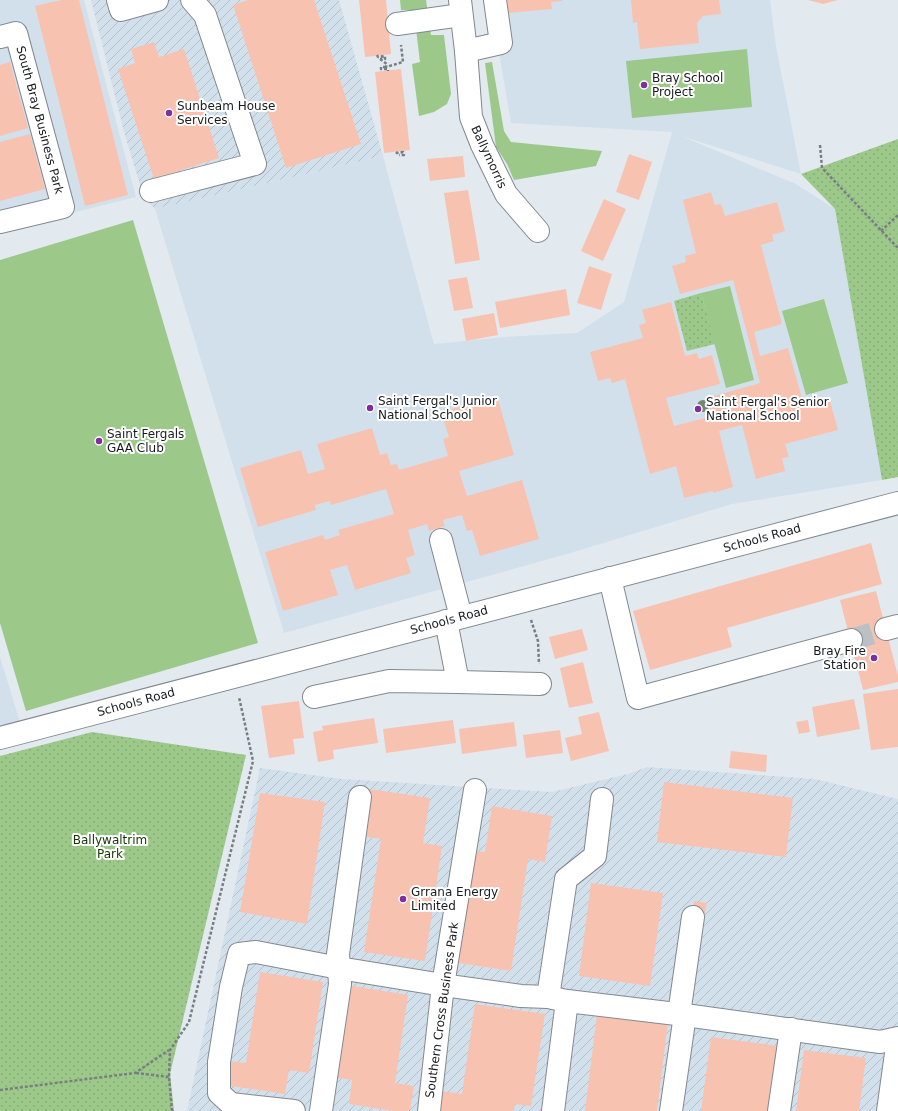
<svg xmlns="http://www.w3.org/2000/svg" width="898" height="1111" viewBox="0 0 898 1111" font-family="'DejaVu Sans',sans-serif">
<defs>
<pattern id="industrial-furrows" width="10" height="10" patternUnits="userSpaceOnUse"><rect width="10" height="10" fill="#d2e0ec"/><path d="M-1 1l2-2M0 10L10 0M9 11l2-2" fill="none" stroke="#b4c0ca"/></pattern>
<pattern id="park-dots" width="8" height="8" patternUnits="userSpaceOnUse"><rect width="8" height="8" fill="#9cc98a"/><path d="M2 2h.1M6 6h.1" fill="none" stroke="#86ac77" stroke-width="1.8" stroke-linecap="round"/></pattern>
</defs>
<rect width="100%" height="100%" fill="#e2eaf0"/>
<g fill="#d2e0ec">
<polygon points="0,0 84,0 136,197 0,231"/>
<polygon points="490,0 770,0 776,46 801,174 681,136 796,184 835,209 882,480 732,504 567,554 284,633 155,209 383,156 434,344 505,337 577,333 624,302 672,132 511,123"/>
<polygon points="0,657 20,722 0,725"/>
</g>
<g fill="url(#industrial-furrows)">
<polygon points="91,0 339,0 383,156 155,209 144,198 124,132"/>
<polygon points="647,767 815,779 898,799 898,1111 187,1111 260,768 342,779 552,792 628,774"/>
</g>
<g fill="#9cc98a">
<polygon points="400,0 426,0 428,14 410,10 401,10"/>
<polygon points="430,27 431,35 444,35 451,94 447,104 434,112 419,116 412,64 420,62 416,29"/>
<polygon points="747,49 752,107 632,118 626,61"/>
<polygon points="492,62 504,131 511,142 602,151 596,166 514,180 507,164 496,147 485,63"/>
<polygon points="133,220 258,643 26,711 0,623 0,260"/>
<polygon points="730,286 754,380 726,388 701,293"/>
<polygon points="824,299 848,383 806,395 782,311"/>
</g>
<g fill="url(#park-dots)">
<polygon points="898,139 898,477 882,480 835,209 801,174"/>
<polygon points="701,293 715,344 687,351 674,301"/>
<polygon points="92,732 246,755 170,1074 174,1111 0,1111 0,756"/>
</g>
<g fill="#f8c2b1">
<polygon points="61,0 79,0 128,195 85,206 35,6"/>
<polygon points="248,0 314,0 361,144 286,168 233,5"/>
<polygon points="359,0 386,0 391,54 365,57"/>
<polygon points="507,0 562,0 562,1 551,2 552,9 508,13"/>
<polygon points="631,0 719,0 721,14 703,16 697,23 699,43 640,49 637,22 633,23"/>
<polygon points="808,0 838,0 823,4"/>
<polygon points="154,42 159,57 184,49 219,158 154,179 118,69 135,63 131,49"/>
<polygon points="10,62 28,128 0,136 0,65"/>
<polygon points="401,69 410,150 384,153 375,72"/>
<polygon points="30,134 45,189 0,201 0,142"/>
<polygon points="629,154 652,162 639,200 616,192"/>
<polygon points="463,156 465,177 430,181 427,159"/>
<polygon points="468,190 480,260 455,264 444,193"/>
<polygon points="711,192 715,205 721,204 725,216 777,202 785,231 772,235 774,241 761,245 782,324 754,332 760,356 788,348 803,402 815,399 816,405 830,401 838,430 785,444 789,457 782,458 785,471 756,479 742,425 719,431 733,487 713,493 713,491 684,498 676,466 650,474 625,379 612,383 610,378 598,381 590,352 643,338 639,325 646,323 642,310 671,302 685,356 697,353 699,359 712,355 720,384 666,398 674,426 712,416 707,398 760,383 733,280 680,294 672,266 686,262 685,256 696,253 683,200"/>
<polygon points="604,199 626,209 603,261 581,251"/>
<polygon points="589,266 612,274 601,310 577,303"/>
<polygon points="467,277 473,308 454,311 448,280"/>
<polygon points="566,289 570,315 500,328 495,302"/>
<polygon points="494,313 498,335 466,341 462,319"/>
<polygon points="497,396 514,455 459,471 467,496 522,480 539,539 480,556 472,530 467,531 462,515 443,520 445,526 429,531 427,524 408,530 415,555 406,558 411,573 355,590 347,565 330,570 338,595 283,611 265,552 323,535 325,540 340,535 338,530 394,514 386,489 331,505 330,501 315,505 316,510 258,527 240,468 301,450 308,474 325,469 317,444 372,428 380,455 387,453 391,465 397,464 399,470 448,456 443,439 449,437 441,412"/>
<polygon points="871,543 882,584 727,628 732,647 650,670 633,611"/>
<polygon points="876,591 898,676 898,682 863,690 840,600"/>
<polygon points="582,629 588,650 555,659 549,637"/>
<polygon points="583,662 593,703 569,708 560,668"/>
<polygon points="898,689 898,747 871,750 863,694"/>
<polygon points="854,699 860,729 817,737 812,707"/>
<polygon points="299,701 304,738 293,739 295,754 269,758 261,706"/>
<polygon points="599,712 609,751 571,761 565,738 582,734 578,717"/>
<polygon points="374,718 378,743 333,750 334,759 318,762 313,732 323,730 322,726"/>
<polygon points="453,720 456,743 386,753 383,729"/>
<polygon points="808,720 810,732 799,734 796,722"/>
<polygon points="514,722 517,746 462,754 459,729"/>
<polygon points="560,730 563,753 526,758 523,735"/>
<polygon points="731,751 767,755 766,772 729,768"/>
<polygon points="664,782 793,798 786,857 657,842"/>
<polygon points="369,789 430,798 423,843 442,846 425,961 364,952 381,839 362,836"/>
<polygon points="260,793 325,802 307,924 240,912"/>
<polygon points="492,806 552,816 545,862 528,859 511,971 452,962 469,850 485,852"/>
<polygon points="591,883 663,893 650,986 579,976"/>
<polygon points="694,901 707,903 704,917 692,915"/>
<polygon points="260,972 323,982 309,1073 289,1070 285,1094 225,1085 229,1061 246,1063"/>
<polygon points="347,985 408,995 395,1083 414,1086 410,1111 393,1111 349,1104 352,1080 333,1077"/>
<polygon points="475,1004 545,1014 531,1106 515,1104 514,1111 439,1111 441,1091 462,1094"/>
<polygon points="597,1014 668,1022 657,1111 585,1111"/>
<polygon points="711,1037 779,1046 771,1111 701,1111"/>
<polygon points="804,1050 866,1058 859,1111 796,1111"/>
</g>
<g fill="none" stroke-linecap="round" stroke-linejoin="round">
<polyline stroke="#bac1c6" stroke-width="22" stroke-dasharray="22 11" stroke-linecap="butt" points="851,640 886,629"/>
<defs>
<g id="minor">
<polyline points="118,0 121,10 157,0"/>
<polyline points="460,0 466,51 471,117 482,145 506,194 538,231"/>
<polyline points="397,24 461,15"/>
<polyline points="0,37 16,33 63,207 0,222"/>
<polyline points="466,51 501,43 495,0"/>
<polyline points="151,191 255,164 205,15 192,0"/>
<polyline points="441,540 461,617"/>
<polyline points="610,578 638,698 851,640"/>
<polyline points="446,621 458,682 540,684"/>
<polyline points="886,629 898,626"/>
<polyline points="314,697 389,681 458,682"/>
<polyline points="0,738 898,503"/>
<polyline points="548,997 566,879 595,856 602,799"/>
<polyline points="679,1014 693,917"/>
<polyline points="294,1111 231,1104 219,1093 219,1062 231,987 239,954 256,952 339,968 443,985 521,996 548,997 567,1001 685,1015 880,1042 898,1038"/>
<polyline points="321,1111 340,984 338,954 360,797"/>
<polyline points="429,1111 443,985 475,790"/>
<polyline points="553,1111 567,1001"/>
<polyline points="671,1111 685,1015"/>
<polyline points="779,1111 791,1029"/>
<polyline points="888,1111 898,1039"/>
</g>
</defs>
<use href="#minor" stroke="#83898f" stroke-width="24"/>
<g stroke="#797e82" stroke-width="2.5" stroke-dasharray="3 2" stroke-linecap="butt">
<polyline points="377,55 378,57 385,56 385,59 380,59"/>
<polyline points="380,59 387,64 386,67 403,62 401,45"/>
<polyline points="386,67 381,67 381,69 388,69 388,71"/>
<polyline points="820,145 822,168 898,248"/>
<polyline points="396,152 397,153 403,152 404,155 399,155"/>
<polyline points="881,231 898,215"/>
<polyline points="531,620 538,641 539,664"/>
<polyline points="136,1073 169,1077"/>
<polyline points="0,1090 135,1073 169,1050"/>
<polyline points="172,1111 169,1077 170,1050 189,1022 253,761 239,697"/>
</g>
<use href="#minor" stroke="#fff" stroke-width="22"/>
</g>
<circle fill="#71876e" cx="703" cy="406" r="6"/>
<g fill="#822f9e" stroke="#fff" stroke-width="1.5">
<circle cx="644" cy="85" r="4"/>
<circle cx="169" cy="113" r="4"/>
<circle cx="370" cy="408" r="4"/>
<circle cx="698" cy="409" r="4"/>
<circle cx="99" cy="441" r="4"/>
<circle cx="874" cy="658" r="4"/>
<circle cx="403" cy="899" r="4"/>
</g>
<g text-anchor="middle" stroke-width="4" stroke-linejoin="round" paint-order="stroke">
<g font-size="12" fill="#181b1d" stroke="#fff" text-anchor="start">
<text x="652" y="82">Bray School<tspan x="652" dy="14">Project</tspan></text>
<text x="177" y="110">Sunbeam House<tspan x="177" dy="14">Services</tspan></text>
<text x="378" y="405">Saint Fergal's Junior<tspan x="378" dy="14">National School</tspan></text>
<text x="706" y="406">Saint Fergal's Senior<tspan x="706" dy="14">National School</tspan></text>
<text x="107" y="438">Saint Fergals<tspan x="107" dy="14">GAA Club</tspan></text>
<text x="866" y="655" text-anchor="end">Bray Fire<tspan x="866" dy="14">Station</tspan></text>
<text x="411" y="896">Grrana Energy<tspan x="411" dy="14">Limited</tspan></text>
</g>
<g font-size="12" fill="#181b1d" stroke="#fff">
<text transform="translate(40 120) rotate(75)" y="4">South Bray Business Park</text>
<text transform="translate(489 157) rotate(65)" y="4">Ballymorris</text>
<text transform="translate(762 538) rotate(-15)" y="4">Schools Road</text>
<text transform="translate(449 620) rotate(-15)" y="4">Schools Road</text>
<text transform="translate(136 702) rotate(-15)" y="4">Schools Road</text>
<text transform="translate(442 1010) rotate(-82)" y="4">Southern Cross Business Park</text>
</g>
<g font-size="12" fill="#153603" stroke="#fff">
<text x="110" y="844">Ballywaltrim<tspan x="110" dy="14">Park</tspan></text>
</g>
</g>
</svg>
